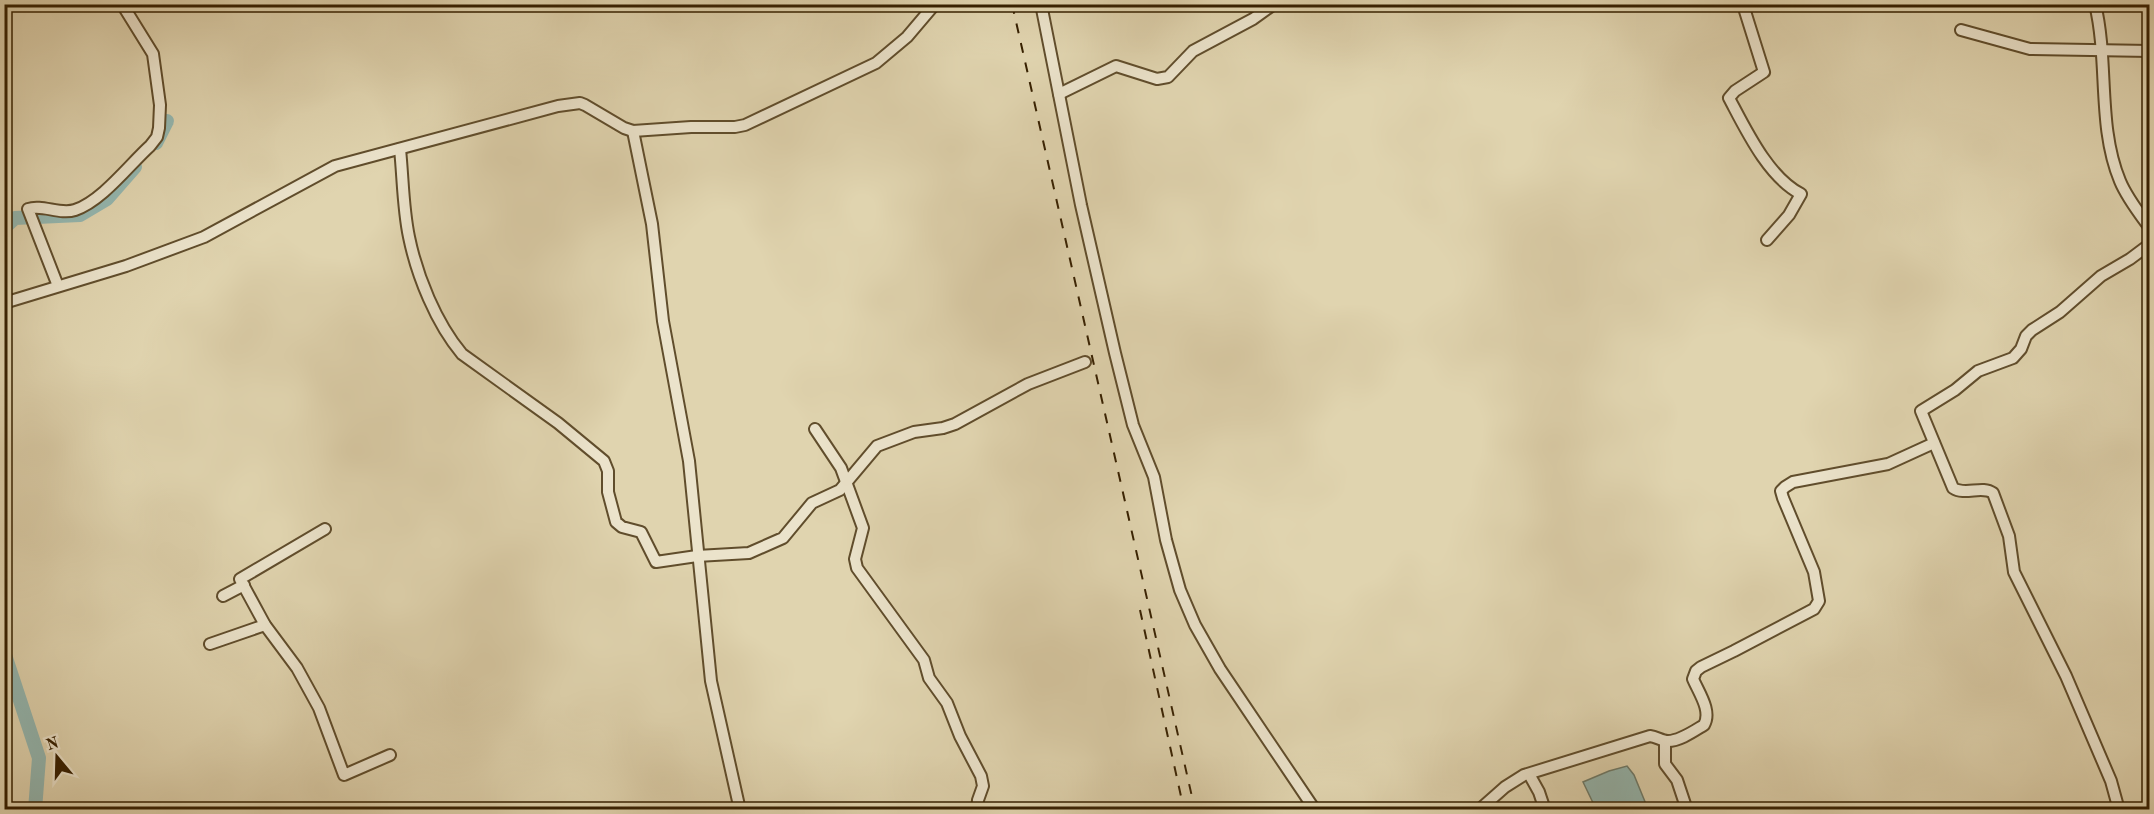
<svg xmlns="http://www.w3.org/2000/svg" width="2154" height="814" viewBox="0 0 2154 814" font-family="'Old Standard TT',serif">
<rect width="100%" height="100%" fill="#e0d4af"/>
<filter id="stains"><feTurbulence type="fractalNoise" baseFrequency=".00333" numOctaves="4"/><feColorMatrix values="0 0 0 0 .2 0 0 0 0 .09 0 0 0 0 .02 0 0 0 .5 -.17"/></filter>
<radialGradient id="worn" r=".72"><stop offset=".6" stop-color="#630" stop-opacity="0"/><stop offset="1" stop-color="#630" stop-opacity=".3"/></radialGradient>
<polygon fill="#94b7b0" stroke="#6e7b6a" stroke-width="1.5" points="1627,766 1634,775 1648,809 1596,809 1583,782 1609,771"/>
<g fill="none" stroke-linecap="round" stroke-linejoin="round">
<g stroke="#94b7b0" stroke-width="8">
<polyline points="160,135 167,121"/>
<polyline points="4,228 15,218 80,215 107,199 130,173"/>
</g>
<g stroke="#94b7b0" stroke-width="14">
<polyline points="156,143 167,121"/>
<polyline points="4,228 15,218 80,215 107,199 135,167"/>
<polyline points="4,652 39,758 35,810"/>
</g>
<defs>
<g id="minor">
<polyline points="1041,4 1081,205 1115,353 1133,425 1154,477 1166,540 1180,590 1195,625 1220,669 1315,810"/>
<path d="M1745,4L1744,8L1764,72L1735,91L1729,98C1746,130 1768,177 1801,194L1789,215L1767,240"/>
<path d="M2095,4C2109,62 2097,126 2120,181C2127,198 2139,213 2150,228"/>
<polyline points="1961,30 2030,49 2150,51"/>
<polyline points="1059,94 1116,66 1157,79 1168,77 1193,51 1253,19 1274,4"/>
<polyline points="633,131 652,224 663,321 689,461 711,681 740,810"/>
<path d="M400,149C403,178 403,209 409,237C417,276 436,323 462,354L558,423L604,461L608,471V492L616,522L622,527L641,532L656,562L697,556L749,553L783,538L812,503L840,490L877,446L914,432L943,428L955,424L1028,384L1085,362"/>
<path d="M58,286L28,209C42,204 60,215 75,210C102,201 129,165 150,146L157,137L159,128L160,105L153,54L122,4"/>
<polyline points="4,303 126,266 204,237 335,166 558,106 580,103 585,105 624,128 633,131 691,127 735,127 745,125 876,63 907,37 935,4"/>
<polyline points="815,429 841,468 863,528 855,559 857,568 924,660 929,678 947,703 960,736 981,776 983,786 978,800 977,810"/>
<polyline points="325,529 240,579 265,625 297,668 319,708 344,775 390,755"/>
<polyline points="223,596 244,585"/>
<polyline points="210,644 265,625"/>
<polyline points="1665,741 1665,764 1677,780 1687,810"/>
<polyline points="1529,774 1539,792 1545,810"/>
<path d="M1479,810L1505,787L1524,775L1650,736C1657,737 1662,741 1668,741C1680,741 1694,731 1704,725C1712,711 1699,693 1693,679L1696,671L1701,667L1734,651L1814,609L1819,601L1814,572L1783,498L1781,491L1785,487L1793,482L1888,464L1934,443"/>
<path d="M2119,810L2111,781L2066,676L2014,572L2009,536L1993,493C1982,485 1965,496 1953,488L1921,411L1955,390L1978,371L2013,358L2021,349L2026,336L2032,330L2060,312L2101,276L2130,259L2150,244"/>
</g>
</defs>
<use href="#minor" stroke="#604d2c" stroke-width="14"/>
<use href="#minor" stroke="#ebe3cb" stroke-width="10"/>
<g stroke="#362001" stroke-width="2" stroke-dasharray="10 10" stroke-linecap="butt">
<polyline points="1012,4 1195,810"/>
<polyline points="1140,610 1184,810"/>
</g>
</g>
<rect width="2154" height="814" fill="none" stroke="#e0d4af" stroke-width="24"/>
<rect x="6" y="6" width="2142" height="802" fill="none" stroke="#362001" stroke-width="3"/>
<rect x="12" y="12" width="2130" height="790" fill="none" stroke="#362001" stroke-width="1.5"/>
<g transform="translate(57 757) rotate(341)" stroke="#ebe3cb" stroke-width="4.5" paint-order="stroke">
<path d="M0-4.5L10 22L0 15L-10 22Z" fill="#362001"/>
<text y="-9" font-size="16" font-weight="bold" text-anchor="middle" fill="#362001">N</text>
</g>
<rect width="100%" height="100%" filter="url(#stains)"/>
<rect width="100%" height="100%" fill="url(#worn)"/>
</svg>
